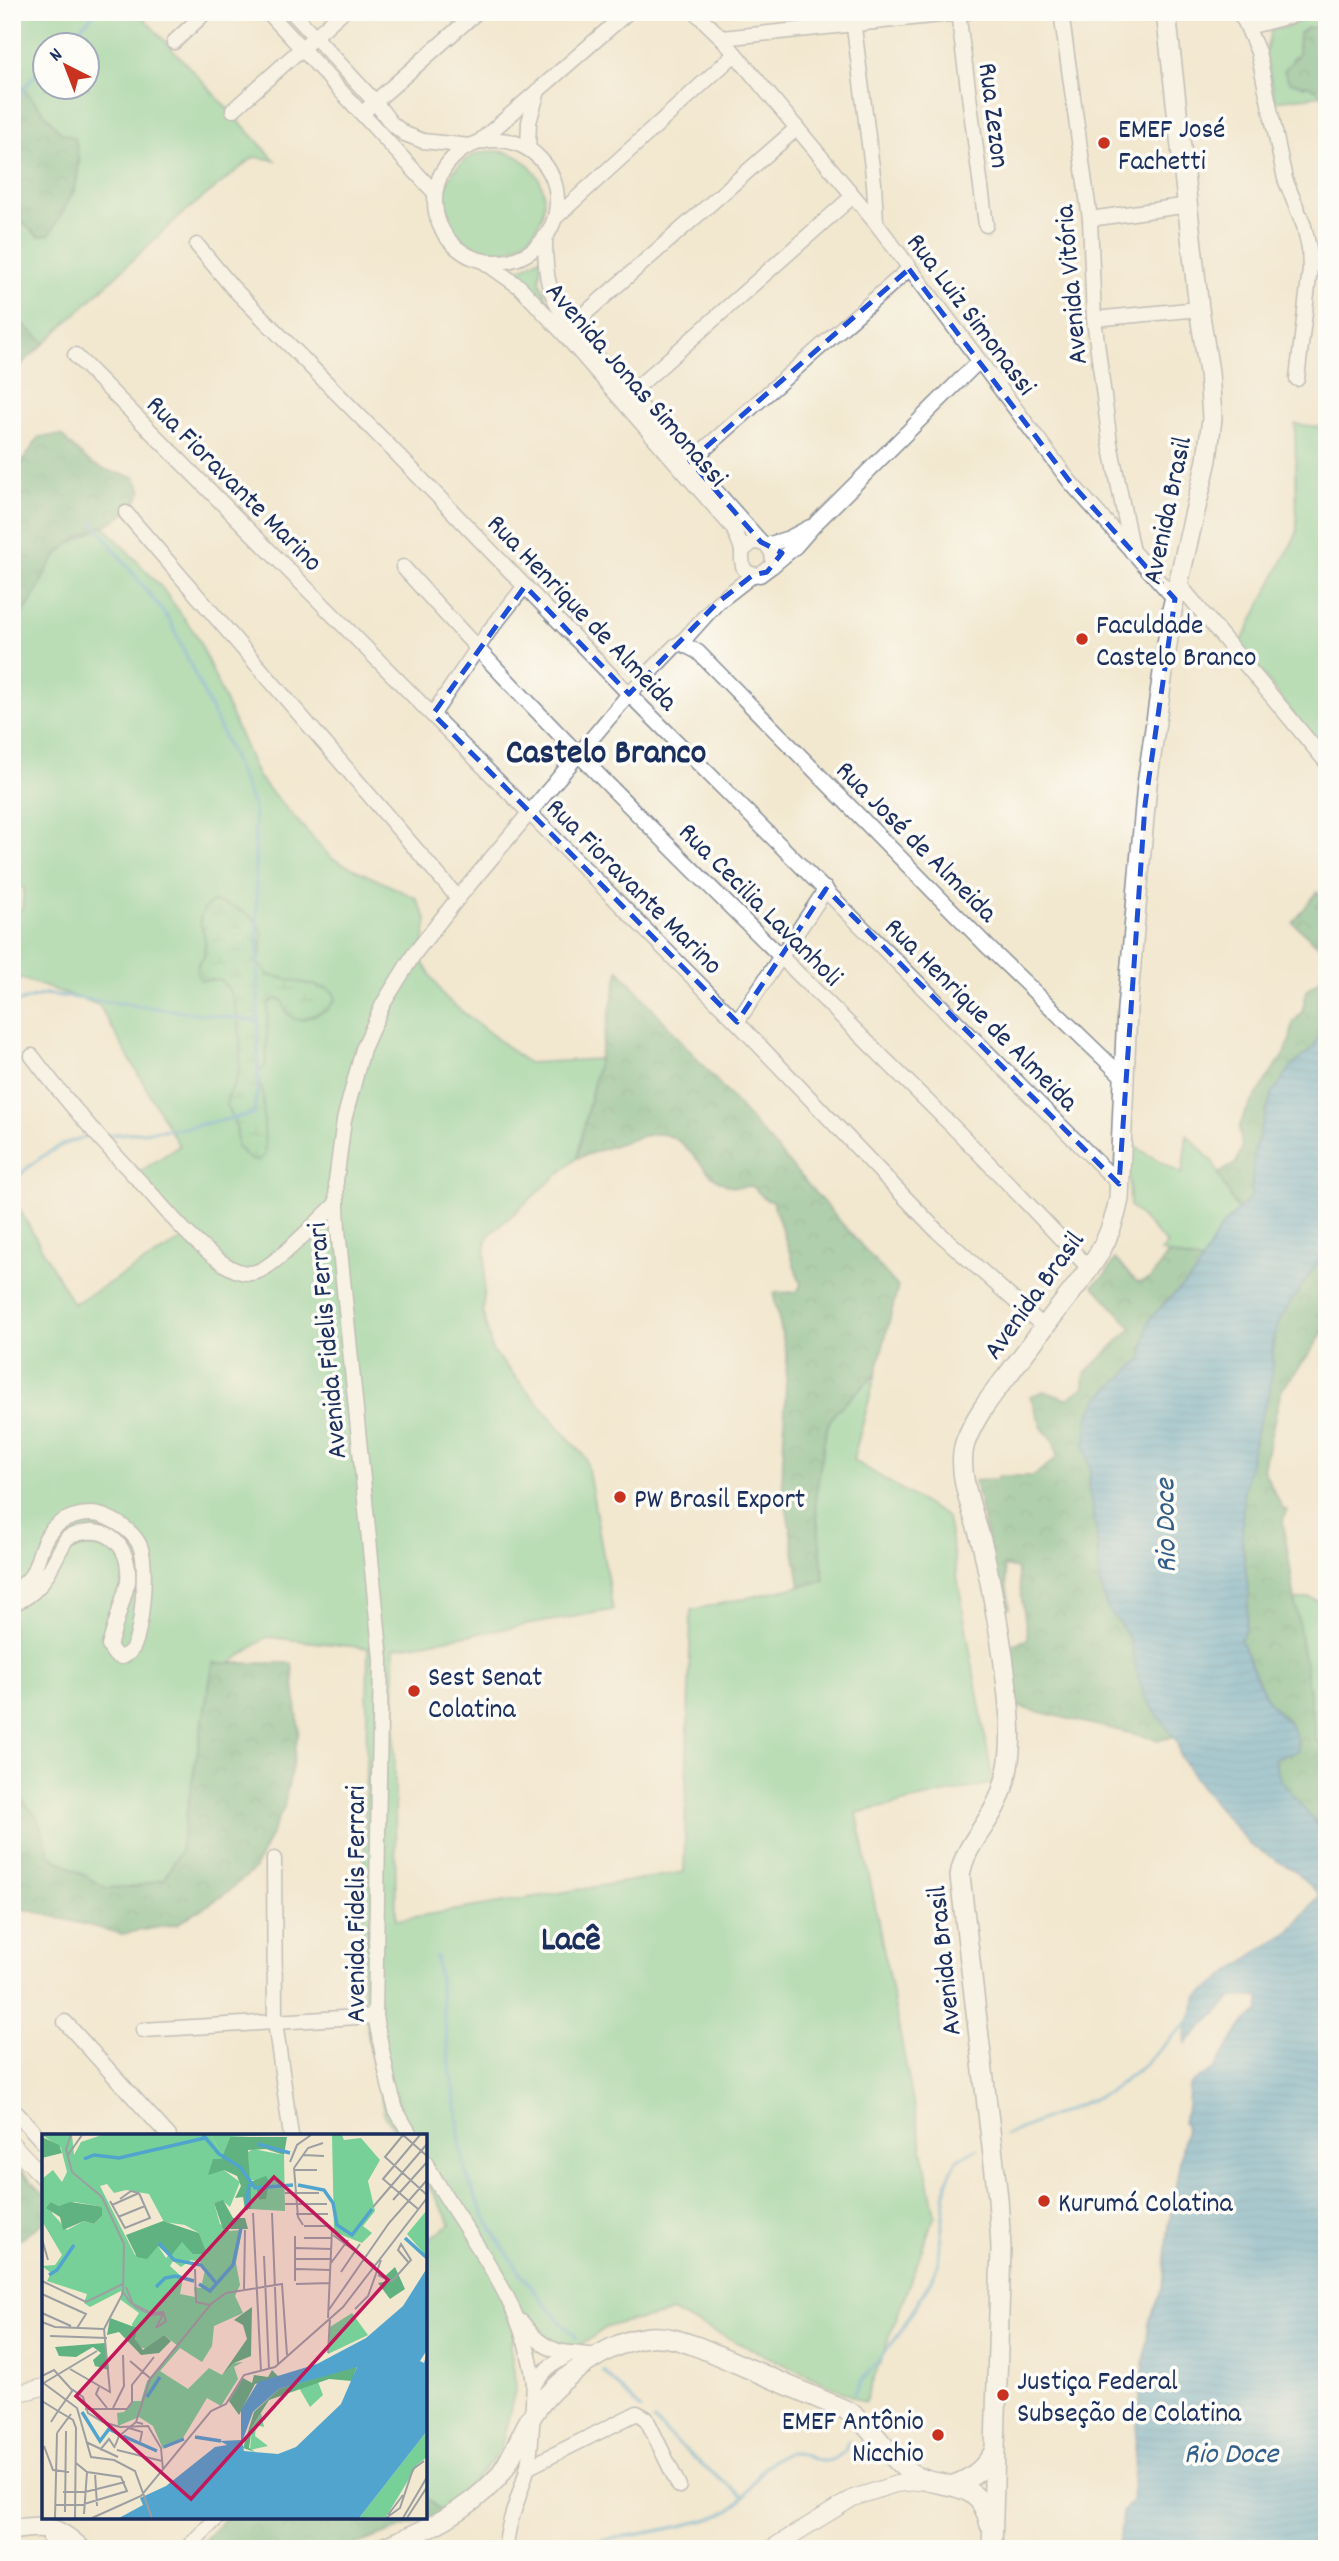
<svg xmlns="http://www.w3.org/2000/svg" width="1339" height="2561" viewBox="0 0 1339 2561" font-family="Dekko,sans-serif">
<defs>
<pattern id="forest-crowns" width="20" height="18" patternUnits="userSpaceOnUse" patternTransform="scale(1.75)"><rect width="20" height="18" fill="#60b280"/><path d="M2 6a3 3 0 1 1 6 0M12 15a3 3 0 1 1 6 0" fill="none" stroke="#4e916c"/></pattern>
<pattern id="wetland-marsh" width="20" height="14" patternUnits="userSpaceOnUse" patternTransform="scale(1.75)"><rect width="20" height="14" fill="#76d097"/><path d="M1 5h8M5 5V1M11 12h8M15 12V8" fill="none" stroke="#60a97e"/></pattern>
<pattern id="water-rules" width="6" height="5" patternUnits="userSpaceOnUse" patternTransform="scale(1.75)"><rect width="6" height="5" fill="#51a4cd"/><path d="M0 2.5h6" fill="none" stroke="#4286aa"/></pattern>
</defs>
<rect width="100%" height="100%" fill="#fdfcf7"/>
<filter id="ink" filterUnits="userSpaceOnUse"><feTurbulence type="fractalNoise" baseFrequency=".0143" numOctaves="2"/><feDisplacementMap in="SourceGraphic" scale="14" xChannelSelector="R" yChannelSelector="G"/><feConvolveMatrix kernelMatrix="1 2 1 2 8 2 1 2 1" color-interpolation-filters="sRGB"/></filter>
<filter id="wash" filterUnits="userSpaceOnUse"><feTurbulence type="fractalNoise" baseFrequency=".00686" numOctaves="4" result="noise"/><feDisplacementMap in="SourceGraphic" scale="28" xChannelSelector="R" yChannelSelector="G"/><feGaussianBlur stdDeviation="1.57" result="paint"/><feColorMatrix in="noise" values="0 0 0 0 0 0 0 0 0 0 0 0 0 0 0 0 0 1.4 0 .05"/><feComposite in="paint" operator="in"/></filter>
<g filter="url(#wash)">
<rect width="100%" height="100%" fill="#f2e8cf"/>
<g fill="#76d097" stroke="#48807a" stroke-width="2" fill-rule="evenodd">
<path d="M12,12H138L275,160L254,157L175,220L45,343L12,315V213L39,237L75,190L80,159L12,75ZM46,46H88V88H46Z"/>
<polygon points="1287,12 1327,12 1327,28 1318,27 1298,44 1298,54 1292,59 1301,86 1310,86 1323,95 1275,101 1265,55 1271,30 1290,26"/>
<circle cx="494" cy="201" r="50"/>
<polygon points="541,257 540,282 554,316 505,271 525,267"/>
<polygon points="1295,424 1327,428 1327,758 1240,645 1297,533"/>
<path d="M104,526L162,588L197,636L258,777L331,858L416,898L427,920L421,960L445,998L528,1063L599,1059L577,1158L489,1235L486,1242L483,1313L492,1350L586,1458L613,1610L394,1648L396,1920L684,1872L691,1610L824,1581L815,1500L825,1436L829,1422L837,1410L876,1374L853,1460L947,1517L993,1783L857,1813L935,2215L865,2402L672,2312C652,2321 629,2318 608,2327C596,2332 583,2348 570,2348C557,2348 531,2335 517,2330L510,2346L516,2386L500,2452L443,2513L425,2497V2241L451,2224L425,2180V2136H398L384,2113L370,2050L362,1984L368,1648L267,1637L231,1663H213L180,1851L164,1878L137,1887L106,1888L50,1855L37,1817L12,1789V1196L73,1304L191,1235L130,1178L179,1146L99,1005L19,978L12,997V915L22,908L24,888L12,882V626L29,605L50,563L67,545ZM212,902C237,903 248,926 262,944L259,962L268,975L326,988L327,1010L301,1020L287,1013L282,1000L277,998L268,1004L266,1065L257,1075L263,1095L257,1161L243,1154L236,1137L237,1129L227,1097C231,1091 235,1085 237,1078C243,1058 240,1011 231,992C226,980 208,972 198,964L204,957C204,952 206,945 205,939C201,920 194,918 212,902Z"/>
<polygon points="1187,1135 1213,1162 1238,1211 1220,1228 1202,1262 1161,1252 1167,1244 1130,1206 1128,1143 1182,1174"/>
<path d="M1309,1598L1319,1601L1327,1608C1327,1624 1322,1643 1327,1658V1748L1316,1740L1295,1600Z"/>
</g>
<g fill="url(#forest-crowns)" stroke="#3e706f" stroke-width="2">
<polygon points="1318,27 1327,28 1327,94 1323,95 1310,86 1289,82 1284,71 1298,54 1299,33 1307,28"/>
<path d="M12,75L61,133L75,138C85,181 71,197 50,234L39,237L12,213Z"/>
<polygon points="12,315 45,343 12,373"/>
<path d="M61,435C86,463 97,470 134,477L142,490C128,526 93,524 66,546C47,561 42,585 29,605C24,612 18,619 12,626V477L39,437Z"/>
<polygon points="1317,892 1327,899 1327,953 1293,923"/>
<path d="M619,970L898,1287L876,1374L837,1410L829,1422L825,1436L815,1500L824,1581L800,1586L782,1482L787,1357L773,1293L796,1292L801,1285L772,1201L766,1200L752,1186C745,1186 736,1188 730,1186C701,1178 692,1138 661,1134C644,1132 595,1153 577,1158Z"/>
<polygon points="1327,974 1327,1018 1313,1048 1272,1094 1254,1151 1251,1197 1238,1211 1218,1174 1236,1163 1242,1147 1239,1129 1244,1114 1284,1054 1290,1039 1293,1023 1302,1012 1307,989"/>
<path d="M1327,1248V1325L1313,1349L1281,1391L1263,1469L1283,1509L1287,1510L1283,1520L1316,1740L1327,1748V1846C1321,1817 1269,1784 1275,1757C1277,1745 1285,1732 1289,1721L1269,1703L1239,1639C1259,1617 1240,1547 1241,1518C1243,1488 1249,1458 1257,1429C1261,1415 1268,1402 1270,1388C1274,1364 1270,1342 1280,1320C1292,1295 1311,1271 1327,1248Z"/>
<polygon points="1168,1254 1202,1262 1196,1273 1182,1288 1164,1302 1143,1347 1143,1358 1098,1399 1089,1416 1085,1446 1091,1472 1088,1483 1096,1530 1100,1584 1107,1607 1120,1624 1130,1640 1135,1657 1173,1737 1159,1740 1017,1707 1009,1645 1028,1639 1017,1569 1004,1566 1010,1608 1002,1612 975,1481 997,1479 998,1476 1033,1476 1057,1458 1054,1442 1042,1428 1030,1396 1044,1391 1067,1399 1084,1387 1085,1373 1132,1328 1093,1285 1105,1275 1115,1259 1138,1283 1151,1278"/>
<polygon points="213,1663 292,1663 299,1730 284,1807 254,1870 221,1897 177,1924 122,1934 12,1906 12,1789 37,1817 50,1855 106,1888 137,1887 165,1878 180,1851"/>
<polygon points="12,2162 44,2194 44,2222 12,2245"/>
<polygon points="425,2497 443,2513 344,2549 196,2549 226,2517 425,2517"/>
</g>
<path fill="url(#wetland-marsh)" stroke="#48807a" stroke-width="2" d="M212,902C228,903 260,915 262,934C263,943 259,953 259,962L268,975L326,988L333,992L336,999L327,1010L301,1020L294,1019L287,1013L282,1000L277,998L268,1004L266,1065L257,1075L263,1095L265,1155L257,1161L251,1160L237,1147V1129L226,1105C227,1093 236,1085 238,1074C243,1051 240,994 220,980H200C195,970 197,965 204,957C204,952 206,945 205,939C201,920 194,917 212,902Z"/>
<path fill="url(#water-rules)" stroke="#366a96" stroke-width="2" d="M1327,1018V1248L1280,1319L1272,1342L1273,1360L1270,1390L1257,1429L1243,1495L1242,1542L1249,1595L1246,1622L1243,1635L1240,1639C1249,1659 1256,1681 1268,1700C1282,1724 1296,1716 1298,1751L1274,1759C1278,1794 1319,1811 1327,1846V2549H1119L1122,2512L1132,2502L1136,2435L1149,2322L1163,2288L1169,2224L1186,2126L1182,2122L1188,2108L1189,2085L1215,2068L1242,2025L1260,2011V1997H1233L1186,2043L1185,2033L1198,1996L1257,1952L1290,1931L1320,1895L1295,1871L1250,1845L1202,1789L1180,1756L1177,1742L1146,1699L1138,1678L1130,1640L1120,1624L1107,1607L1100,1584L1096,1530L1088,1483L1091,1472L1085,1446L1089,1415L1098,1399L1143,1358L1146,1331L1151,1317L1196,1273L1220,1228L1251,1197L1254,1151L1272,1094L1292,1066L1313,1048Z"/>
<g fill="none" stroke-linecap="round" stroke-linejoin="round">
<g stroke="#51a4cd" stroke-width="3.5">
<polyline points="61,46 96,12"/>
<polyline points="12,111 29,82 46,61"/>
<polyline points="12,373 15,378"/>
<polyline points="93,522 170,621 224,737 254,808 258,959 258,1083 254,1114 183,1128 108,1135"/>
<polyline points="12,1004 45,994 258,1021"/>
<path d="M12,1183C30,1163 60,1141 87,1137"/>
<path d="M436,1956L452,2080C459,2108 457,2137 464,2165C478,2220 535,2299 577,2338"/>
<polyline points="1006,2135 1108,2093 1144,2065 1191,2019"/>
<polyline points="603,2371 641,2409"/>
<polyline points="855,2393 861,2382 897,2337 931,2280 938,2263 947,2180 957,2160 976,2149"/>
<polyline points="654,2421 689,2454 743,2497"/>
<path d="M557,2549C601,2539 646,2535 689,2524C701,2521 714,2519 725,2513C752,2499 755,2464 785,2454C808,2447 817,2476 845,2451L848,2441"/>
</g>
</g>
</g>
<g filter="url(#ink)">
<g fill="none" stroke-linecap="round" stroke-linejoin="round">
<defs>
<g id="minor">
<polyline points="268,12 435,193"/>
<polyline points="292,12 376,103 391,123 405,134 423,141 470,146"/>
<polyline points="695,12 722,38 876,223 1071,483 1175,599"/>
<polyline points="852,12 874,183 876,223"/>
<polyline points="958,12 986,225"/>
<polyline points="1061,12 1090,219 1094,319 1110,443 1132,552"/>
<polyline points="1238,12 1245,22 1258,52 1285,179 1304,226 1309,248 1310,269 1297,379"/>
<polyline points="1248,27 1306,12"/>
<polyline points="722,38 969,12"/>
<polyline points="174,42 206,12"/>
<polyline points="368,108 477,12"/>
<polyline points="233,110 342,12"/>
<circle cx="496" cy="201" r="61"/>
<polyline points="479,142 628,12"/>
<polyline points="528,149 529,122 538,91"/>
<polyline points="555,218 735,54"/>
<polyline points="1090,219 1189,205"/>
<path d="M545,237C545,277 547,292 570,326L761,542"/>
<polyline points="197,245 232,287 396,453 629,694 1119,1184"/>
<path d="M483,261L520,287L563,333L733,528C736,535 741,544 742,551C742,566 741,574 760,575L772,566C775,551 768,542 753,542L742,551"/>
<polyline points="1094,319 1199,309"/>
<polyline points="564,332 797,128"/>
<polyline points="75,355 737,1022 937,1231 1044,1327"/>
<polyline points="625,398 853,196"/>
<polyline points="684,467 909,269"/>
<polyline points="126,513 458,898"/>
<polyline points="767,545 789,538 810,527"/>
<polyline points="772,566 796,546 817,522 978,362"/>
<path d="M403,567C572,756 756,931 936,1110C989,1162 1039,1216 1090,1269"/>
<polyline points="1178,583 1327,763"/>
<polyline points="681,643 717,603 753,575"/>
<polyline points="433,714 489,631 525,586"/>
<polyline points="737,1022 826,889"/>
<path d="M32,1056C68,1104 107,1147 148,1190C169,1214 190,1239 216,1258C226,1266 242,1276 256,1272C275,1267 320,1218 337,1203"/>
<path d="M12,1591C40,1577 34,1561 46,1538C57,1518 87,1508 108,1518C120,1523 135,1534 140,1546C148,1564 142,1630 133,1648C129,1653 127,1655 121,1657L115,1655L109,1646L128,1582C131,1542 104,1521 67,1538C50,1565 45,1593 12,1604"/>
<polyline points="274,1859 275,2022 291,2136"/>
<polyline points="65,2022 169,2136"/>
<polyline points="143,2030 375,2016"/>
<polyline points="12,2108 44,2143"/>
<polyline points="411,2136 396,2110 389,2085 375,2016 381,1659 338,1230 336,1181 344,1120 363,1049 383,1004 414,954 458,898 629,694 675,646 681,643 698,652 989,948 1124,1078"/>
<path d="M425,2162C465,2234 525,2299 534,2384"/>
<path d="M522,2322C535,2340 549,2352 571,2353"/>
<polyline points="527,2468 637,2413 646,2418 679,2486"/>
<polyline points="49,2527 51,2549"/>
<polyline points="186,2549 218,2517"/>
<path d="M506,2549C507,2520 522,2493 528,2465C533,2438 532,2411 534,2384L548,2368L571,2353L597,2356"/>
</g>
<g id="tertiary">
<polyline points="12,2144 44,2178"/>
<polyline points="12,2395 44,2387"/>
<polyline points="770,2549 853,2498 896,2484 927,2481"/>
</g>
<g id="secondary">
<path d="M954,2485C973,2478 985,2468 995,2450"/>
<path d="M12,2530C44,2524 57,2526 81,2549"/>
<path d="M380,2549C424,2531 466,2513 498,2477C513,2459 519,2436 532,2416C553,2382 608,2341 649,2337C667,2335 684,2342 701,2348L850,2412C873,2428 886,2453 908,2471C938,2494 978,2472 990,2525"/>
<path d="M992,2549L1001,2247L998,2198L960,1876C964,1848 983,1831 995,1807C1009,1780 1012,1748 1010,1719C1006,1663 995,1606 984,1552C977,1520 955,1475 965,1443C974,1418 991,1396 1007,1376C1023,1355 1039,1334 1055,1313C1085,1275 1110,1248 1119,1199L1127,1009L1147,784L1172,610L1207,460L1212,418L1209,372L1199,309L1166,12"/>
</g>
</defs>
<use href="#minor" stroke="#868c96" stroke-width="17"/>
<use href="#tertiary" stroke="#868c96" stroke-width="18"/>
<use href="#secondary" stroke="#868c96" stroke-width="22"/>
<use href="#minor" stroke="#fff" stroke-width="14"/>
<use href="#tertiary" stroke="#fff" stroke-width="16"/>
<use href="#secondary" stroke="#fff" stroke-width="19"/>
</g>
</g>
<path d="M0 0H1339V2561H0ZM909,269L1071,483L1175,599L1145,805L1119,1184L826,889L737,1022L433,714L525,586L629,694L717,603L753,575L767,572L782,553L761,542L690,461Z" fill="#f2e8cf" fill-opacity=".55" fill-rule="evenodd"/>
<path fill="none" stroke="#1d4ed8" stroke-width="5" stroke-dasharray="14 9" stroke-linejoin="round" d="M909,269L1071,483L1175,599L1145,805L1119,1184L826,889L737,1022L433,714L525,586L629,694L717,603L753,575L767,572L782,553L761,542L690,461Z"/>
<g fill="#c8321e" stroke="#fdfcf7" stroke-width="2.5">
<circle cx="1104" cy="143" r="7"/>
<circle cx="1082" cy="639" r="7"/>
<circle cx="620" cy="1497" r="7"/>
<circle cx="414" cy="1691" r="7"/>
<circle cx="1044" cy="2201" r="7"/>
<circle cx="1003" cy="2395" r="7"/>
<circle cx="938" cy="2435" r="7"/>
</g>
<g text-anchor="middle" stroke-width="7" stroke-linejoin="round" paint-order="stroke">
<g font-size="28" fill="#1b2f5e" stroke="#fdfcf7">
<text transform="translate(996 115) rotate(83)" y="10">Rua Zezon</text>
<text transform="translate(1069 285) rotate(-95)" y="10">Avenida Vitória</text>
<text transform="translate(973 313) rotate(53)" y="10">Rua Luiz Simonassi</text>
<text transform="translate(638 383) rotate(49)" y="10">Avenida Jonas Simonassi</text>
<text transform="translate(236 482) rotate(45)" y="10">Rua Fioravante Marino</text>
<text transform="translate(1165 510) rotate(-78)" y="10">Avenida Brasil</text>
<text transform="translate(584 611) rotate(46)" y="10">Rua Henrique de Almeida</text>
<text transform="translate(918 840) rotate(45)" y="10">Rua José de Almeida</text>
<text transform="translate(636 885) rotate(45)" y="10">Rua Fioravante Marino</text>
<text transform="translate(762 903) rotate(45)" y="10">Rua Cecilia Lavanholi</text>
<text transform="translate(983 1013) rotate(45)" y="10">Rua Henrique de Almeida</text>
<text transform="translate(1032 1294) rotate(-54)" y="10">Avenida Brasil</text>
<text transform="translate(325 1341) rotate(-95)" y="10">Avenida Fidelis Ferrari</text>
<text transform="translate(354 1904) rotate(-90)" y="10">Avenida Fidelis Ferrari</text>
<text transform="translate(942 1961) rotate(-96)" y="10">Avenida Brasil</text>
</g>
<g font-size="28" fill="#1b2f5e" stroke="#fdfcf7" text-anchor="start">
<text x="1118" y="137">EMEF José<tspan x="1118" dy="32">Fachetti</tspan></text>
<text x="1096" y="633">Faculdade<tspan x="1096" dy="32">Castelo Branco</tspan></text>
<text x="634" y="1507">PW Brasil Export</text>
<text x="428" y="1685">Sest Senat<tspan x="428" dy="32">Colatina</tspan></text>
<text x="1058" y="2211">Kurumá Colatina</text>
<text x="1017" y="2389">Justiça Federal<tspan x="1017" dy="32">Subseção de Colatina</tspan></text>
<text x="924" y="2429" text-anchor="end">EMEF Antônio<tspan x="924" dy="32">Nicchio</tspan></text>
</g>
<g font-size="30" font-style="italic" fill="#315e8a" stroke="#fdfcf7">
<text transform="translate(1164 1526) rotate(-91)" y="10">Rio Doce</text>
<text x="1231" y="2462">Rio Doce</text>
</g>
<g font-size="35" font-weight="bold" fill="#1b2f5e" stroke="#fdfcf7">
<text x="606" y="762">Castelo Branco</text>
<text x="571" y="1949">Lacê</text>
</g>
</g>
<g transform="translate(42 2134)">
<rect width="385" height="385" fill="#f2e8cf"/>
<path d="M0,1H30L32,21L39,8L60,1H152L159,10L177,16L169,1H234L188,3L179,25L171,28L198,48L188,73L181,67L172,69L178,90L188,97L200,96L194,129L198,151L193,162L201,179L172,192L170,212L160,228L138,214L118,237L146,255L167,234L180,241L192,229L201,228L192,233L196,245L179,272L165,264L141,304L121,315L111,292L97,283L76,292L75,279L82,278L91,267H99L105,247L136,212L122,201L104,215L95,212L90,190L97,179L79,166V157L48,173L42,169L45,160L5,147L9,139L0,132L13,131L20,121L0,87V45L11,36L20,48L25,38L19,14ZM65,50L72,59L84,56L107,60L122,88L143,91L157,99L165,121L140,107L124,124L116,112L93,121L58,52ZM9,68L17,72L33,68L56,72L60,82L52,90L42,87L25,96L10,79ZM149,126L158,128L163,136L159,154L152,153L153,163L138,160L141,144L128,132L131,127L139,133ZM290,1H300L302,6L319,4L338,26L326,47L333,77L321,92L330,99L320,109L292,98ZM211,15L242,21L243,77L209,75V53L214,54L217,66L223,65L227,47L207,46L206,18ZM385,76V123L365,100ZM310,179L326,201L286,220L288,193ZM276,248L281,261L268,273L257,254ZM219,279L222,293L214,291L213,302L226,312L208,316L210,293ZM385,297V323L376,330L344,383L317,384Z" fill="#76d097" fill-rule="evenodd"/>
<path d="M0,3L17,11L20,19L0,24ZM188,3H245L242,21L224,15L206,16L208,48L224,42L227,47L224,65L217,66L214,54L209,53V75H203L201,63L193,64L199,52L195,42L182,36L166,41L171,25H179ZM181,66L191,84H203L206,95H181L172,69ZM9,68L17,72L28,68L56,72L60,74V82L52,90L42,87L21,96L18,83L4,74ZM121,87L157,99L165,120H151L140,108L128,123L116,112L105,125L95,123L84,101ZM353,133L363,155L348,165L336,149L347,147L343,142ZM210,173L209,222L192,229L180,241L205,205L201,191L192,186ZM68,184L95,194L93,205L101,216L122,201L129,207L117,219L99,221L77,198L65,201ZM63,209L67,236L53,232L51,226L59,219L51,213L34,223L17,222L13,213ZM315,232L310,247L287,245L227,266L210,293L207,314L213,318L201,314L212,278L237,255ZM230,236L237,243L213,250L197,281L187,267L201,244L210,249L212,241L226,243Z" fill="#60b280"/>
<path d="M152,1H169L177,16L161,17Z" fill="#76d097"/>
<path d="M385,134V216L378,227L382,229L385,218V297L317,384H77L101,371L98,364L124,352L173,313L185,311L178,307L199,306V276L216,248L275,230L324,204L361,172ZM315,233L299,270L254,313L236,320L202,317L200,308L211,278L237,255Z" fill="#51a4cd" fill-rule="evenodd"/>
<path fill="none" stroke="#51a4cd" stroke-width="3.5" d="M161,1L177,20L198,33L213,54L251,51M216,10L248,19M42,25L52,21L77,24L163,4M256,51L282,56L291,69L295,91L310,101L330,75M204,76L207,50M363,104L385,124M117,109L132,126L159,131L174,149M7,141L15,136L32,111M157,150L168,157L191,131L199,94M114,153L123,144L134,142L152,147M105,263L118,243M40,278L58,307L67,295L77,300M81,302L115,317M153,303L179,307M122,313L142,305"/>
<path fill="none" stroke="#9c9ea2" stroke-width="2" d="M26,21L40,1M261,21L282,22M385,22L361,1L343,23L385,61M248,28L255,11L269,1M252,34L256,83L261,91M252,34L266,14L281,9M252,36H275M243,59H277M78,65L89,57L97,59M351,66L385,28M68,67L83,94L108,84L97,59M243,70H285M70,71L97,59M331,73L385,10M376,75L341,45L378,1M211,79L219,237M230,79L236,230M254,80H286M76,83L103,72M262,92H287L290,96L286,184M291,101L332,131M262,104H290M0,105L6,126M254,114L290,115M222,122L227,235M254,125H290M289,129L306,106M153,135L154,168L168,171M254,135L289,136M299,138L318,110M336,141L349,147L352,145L369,126L359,110L356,116L367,129M0,147L44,168L81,150M253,147V102M254,150L288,149M202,155L203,96M81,158L88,168L95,174L110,181L121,180L114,194L124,187L121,178L109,179L91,170L84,153M0,160L44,180L35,194M313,175L326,162L339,126M286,177L347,89L385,46M0,179L29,192M0,188L13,193L62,195M8,202L65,204M286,219L288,184M88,227L108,244M28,235L68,258L62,195L81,159L82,110L60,63L30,38L24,15L29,1M0,242L12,236L30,256M0,248L35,274L49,323L72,326L93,337L110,384M0,250L55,217M57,253L54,260L65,274M0,267L16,277L31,256L41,263L46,279L61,288L78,293L106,292L119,314L121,336M71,274L82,252L81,221M43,275H85L90,268V251L112,223M9,288L16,277L31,286L34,294L33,384M94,288L108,245L169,170L184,159L240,150L245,221M87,294L100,298L98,308M15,299L29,280M44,308L76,323M2,312L11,336L27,338M73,312L77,302L94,288L101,290M58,316L67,305L73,314M75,316L120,327M53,339L55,372M21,358H43L83,348M14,371H39L85,357L79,343L45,338L34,329M23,378L24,297M42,380L45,338M346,381L361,361M13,384L15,299M50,384L99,362L169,277L184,270L202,241L233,233L301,173L385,64M344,384L358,374L371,335L382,327M361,384L385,343M365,384L385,353"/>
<path fill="#c2185b" fill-opacity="0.15" stroke="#c2185b" stroke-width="3.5" d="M232,43L346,146L149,365L34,262Z"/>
<rect width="385" height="385" fill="none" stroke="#1b2f5e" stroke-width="3.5"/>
</g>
<rect width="1339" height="2561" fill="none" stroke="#fdfcf7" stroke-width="42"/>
<g transform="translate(66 66) rotate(318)"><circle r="33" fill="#fdfcf7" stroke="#a3aaba" stroke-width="2"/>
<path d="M0-5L12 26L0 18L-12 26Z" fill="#c8321e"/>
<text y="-10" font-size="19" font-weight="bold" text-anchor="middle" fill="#1b2f5e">N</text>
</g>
</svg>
